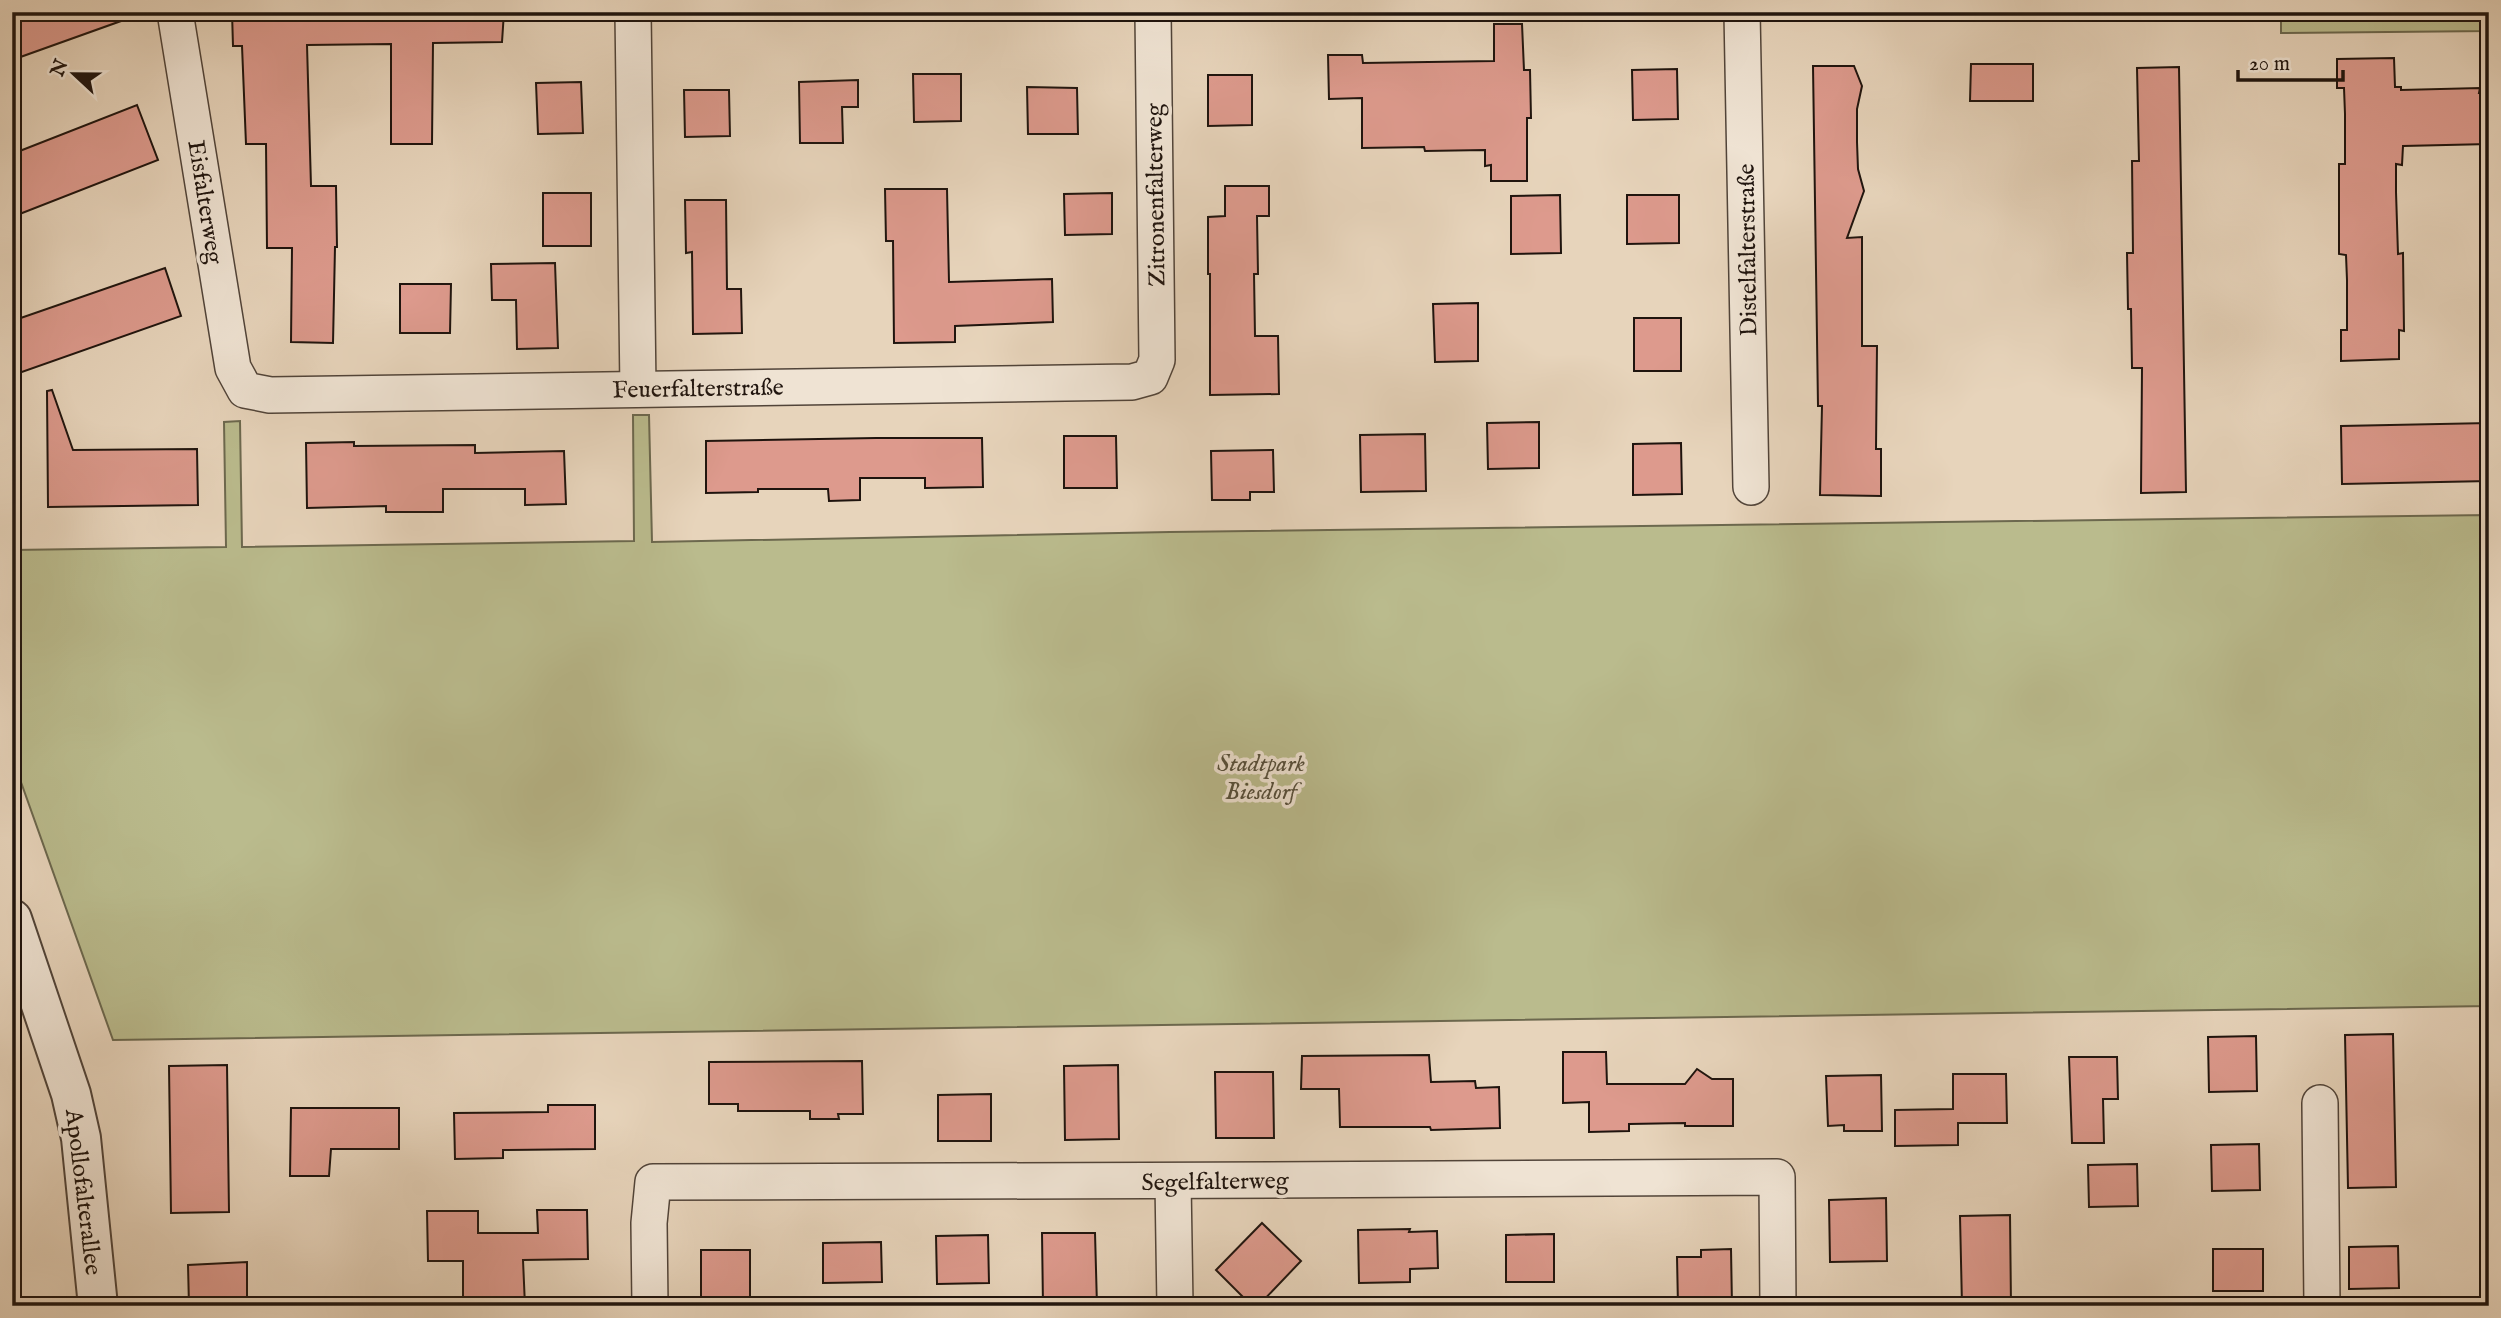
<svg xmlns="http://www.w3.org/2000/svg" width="2501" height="1318" viewBox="0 0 2501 1318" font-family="'IM FELL English',serif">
<rect width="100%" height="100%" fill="#e7d4bb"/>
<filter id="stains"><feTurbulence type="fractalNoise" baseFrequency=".00286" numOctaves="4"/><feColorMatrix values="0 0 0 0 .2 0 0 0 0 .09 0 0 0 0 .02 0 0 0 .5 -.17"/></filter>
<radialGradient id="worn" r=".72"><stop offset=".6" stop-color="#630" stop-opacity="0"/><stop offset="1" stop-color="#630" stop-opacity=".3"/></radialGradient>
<g fill="#babb8d" stroke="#6c684e" stroke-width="2">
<polygon points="2281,12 2489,12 2489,31 2281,33"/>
<polygon points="633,415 649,415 652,542 1170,532 2489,515 2489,1006 113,1040 12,757 12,550 226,547 224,422 240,421 242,547 634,541"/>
</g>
<g fill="#dd9a8d" stroke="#1f140e" stroke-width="2">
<polygon points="12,12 134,12 135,16 12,60"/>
<polygon points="232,12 504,12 502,42 433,43 432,144 391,144 391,44 307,45 311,186 336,186 337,247 335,247 333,343 291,342 292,248 267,248 266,144 246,144 242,46 233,46"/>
<polygon points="1494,24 1522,24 1524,70 1530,70 1531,118 1527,118 1527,181 1491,181 1491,165 1485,166 1485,150 1425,151 1424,147 1362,148 1362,98 1329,99 1328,55 1362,55 1363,63 1494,61"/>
<polygon points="2394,58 2395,87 2401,87 2401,90 2480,88 2479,93 2489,93 2489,144 2403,146 2402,165 2396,164 2396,192 2398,254 2403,253 2404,331 2399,330 2399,359 2341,361 2341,330 2347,330 2347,280 2346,255 2339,254 2339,164 2345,164 2345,114 2344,88 2337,88 2337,59"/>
<polygon points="1971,64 2033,64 2033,101 1970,101"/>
<polygon points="1813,66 1854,66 1862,86 1857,109 1857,142 1858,169 1864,191 1847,238 1862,237 1862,346 1877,346 1876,449 1881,449 1881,496 1820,495 1822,406 1818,406"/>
<polygon points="2179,67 2186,492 2141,493 2142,368 2132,368 2131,309 2128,309 2127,253 2133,253 2132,161 2139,161 2137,68"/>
<polygon points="1677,69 1678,119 1633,120 1632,70"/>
<polygon points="913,74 961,74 961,121 914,122"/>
<polygon points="1208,75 1252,75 1252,125 1208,126"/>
<polygon points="858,80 858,107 842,107 843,143 800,143 799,82"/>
<polygon points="581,82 583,133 538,134 536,83"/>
<polygon points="1027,87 1077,88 1078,134 1028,134"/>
<polygon points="684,90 729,90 730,136 685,137"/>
<polygon points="137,105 158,160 12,217 12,154"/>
<polygon points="1225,186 1269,186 1269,216 1257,216 1258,274 1254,274 1255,336 1278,336 1279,394 1210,395 1210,274 1208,274 1208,217 1225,216"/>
<polygon points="885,189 947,189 949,282 1052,279 1053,322 955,326 955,342 894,343 893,241 886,241"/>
<rect x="543" y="193" width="48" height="53"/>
<polygon points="1112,193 1112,234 1065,235 1064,194"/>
<polygon points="1560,195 1561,253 1511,254 1511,196"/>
<polygon points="1627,195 1679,195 1679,243 1627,244"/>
<polygon points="685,200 726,200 727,289 741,289 742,333 693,334 692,252 686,253"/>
<polygon points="555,263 558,348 517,349 516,300 492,300 491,264"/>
<polygon points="165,268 181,316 19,373 12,355 12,321"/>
<polygon points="400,284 451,284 450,333 400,333"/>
<polygon points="1478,303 1478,361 1435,362 1433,304"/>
<rect x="1634" y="318" width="47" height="53"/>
<polygon points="52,390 73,450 197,449 198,505 48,507 47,391"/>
<polygon points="1539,422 1539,468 1488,469 1487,423"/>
<polygon points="2489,423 2489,481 2342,484 2341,426"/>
<polygon points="1425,434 1426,491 1361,492 1360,435"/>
<polygon points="1064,436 1116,436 1117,488 1064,488"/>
<polygon points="876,438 982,438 983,487 925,488 925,478 860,478 860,500 829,501 828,489 758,489 758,492 706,493 706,441"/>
<polygon points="354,442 354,446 475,445 475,453 564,451 566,504 525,505 525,489 443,489 443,512 386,512 386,506 307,508 306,443"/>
<polygon points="1681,443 1682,494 1633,495 1633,444"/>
<polygon points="1273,450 1274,492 1250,492 1250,500 1212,500 1211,451"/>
<polygon points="2393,1034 2396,1187 2348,1188 2345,1035"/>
<polygon points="2256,1036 2257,1091 2209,1092 2208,1037"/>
<polygon points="1563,1052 1606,1052 1607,1084 1685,1084 1697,1069 1712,1079 1733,1079 1733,1126 1685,1126 1685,1123 1629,1124 1629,1131 1589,1132 1589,1102 1563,1103"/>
<polygon points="1429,1055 1431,1082 1475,1081 1476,1088 1499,1087 1500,1128 1431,1130 1430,1127 1340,1127 1339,1089 1301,1089 1302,1056"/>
<polygon points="2069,1057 2117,1057 2118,1099 2103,1099 2104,1143 2072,1143"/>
<polygon points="862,1061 863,1114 838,1114 839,1119 810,1119 810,1111 738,1111 738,1104 709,1104 709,1062"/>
<polygon points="227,1065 229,1212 171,1213 169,1066"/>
<polygon points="1118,1065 1119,1139 1065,1140 1064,1066"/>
<polygon points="1215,1072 1273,1072 1274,1138 1216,1138"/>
<polygon points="1953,1074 2006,1074 2007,1123 1958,1123 1958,1145 1895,1146 1895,1110 1953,1109"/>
<polygon points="1881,1075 1882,1131 1844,1131 1844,1125 1828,1126 1826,1076"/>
<polygon points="991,1094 991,1141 938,1141 938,1095"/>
<polygon points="548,1105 595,1105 595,1149 503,1150 503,1158 455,1159 454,1113 548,1112"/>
<polygon points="291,1108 399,1108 399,1149 331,1149 329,1176 290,1176"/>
<polygon points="2259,1144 2260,1190 2212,1191 2211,1145"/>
<polygon points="2137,1164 2138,1206 2089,1207 2088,1165"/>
<polygon points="1886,1198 1887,1261 1830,1262 1829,1200"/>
<polygon points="537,1210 587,1210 588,1259 523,1260 525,1306 463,1306 463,1261 428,1261 427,1211 478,1211 478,1233 538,1233"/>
<polygon points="2010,1215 2011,1306 1962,1306 1960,1216"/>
<polygon points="1262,1223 1301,1261 1258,1306 1252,1306 1216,1270"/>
<polygon points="1410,1229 1409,1232 1437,1231 1438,1268 1410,1269 1410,1282 1359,1283 1358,1230"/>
<polygon points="1042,1233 1095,1233 1097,1306 1043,1306"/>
<polygon points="1554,1234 1554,1282 1506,1282 1506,1235"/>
<polygon points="988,1235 989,1283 937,1284 936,1236"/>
<polygon points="881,1242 882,1282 823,1283 823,1243"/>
<polygon points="2398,1246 2399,1288 2349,1289 2349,1247"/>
<polygon points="1731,1249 1732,1306 1678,1306 1677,1257 1701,1257 1701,1250"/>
<rect x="2213" y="1249" width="50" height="42"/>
<rect x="701" y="1250" width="49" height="49"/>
<polygon points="247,1262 247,1306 189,1306 188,1265"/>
</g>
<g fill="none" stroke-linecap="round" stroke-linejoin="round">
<defs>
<g id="minor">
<polyline points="175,12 233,368 245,390 270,395 1132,382 1150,377 1157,360 1153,12"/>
<polyline points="633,12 638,389"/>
<polyline points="1742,12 1751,487"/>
<polyline points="2320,1103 2322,1306"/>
<polyline points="1173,1182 1175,1306"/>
<path d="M650,1306L649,1223L653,1182C1028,1183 1402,1178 1777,1177L1778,1306"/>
</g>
<polyline id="tertiary" points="12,919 71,1094 81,1138 98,1306"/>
</defs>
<use href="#minor" stroke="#514439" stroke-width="38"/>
<use href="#tertiary" stroke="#514439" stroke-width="42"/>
<use href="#minor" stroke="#efe3d3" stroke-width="35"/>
<use href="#tertiary" stroke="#efe3d3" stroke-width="38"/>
</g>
<g text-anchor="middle" stroke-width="7" stroke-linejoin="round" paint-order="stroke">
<g font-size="24" fill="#1f140e" stroke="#efe3d3">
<text transform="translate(1155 195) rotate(-91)" y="8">Zitronenfalterweg</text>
<text transform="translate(206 202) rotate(81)" y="8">Eisfalterweg</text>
<text transform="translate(1747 250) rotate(-91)" y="8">Distelfalterstraße</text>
<text transform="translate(698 388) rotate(-1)" y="8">Feuerfalterstraße</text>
<text transform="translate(1215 1181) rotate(-1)" y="8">Segelfalterweg</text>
<text transform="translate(84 1192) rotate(83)" y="8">Apollofalterallee</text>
</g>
<g font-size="24" font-style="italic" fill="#554e3a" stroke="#efe3d3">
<text x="1261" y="771">Stadtpark<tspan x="1261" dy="28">Biesdorf</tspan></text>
</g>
</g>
<rect width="2501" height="1318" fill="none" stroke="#e7d4bb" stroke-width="42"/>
<rect x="14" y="14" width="2473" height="1290" fill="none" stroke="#1f140e" stroke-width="3.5"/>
<rect x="21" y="21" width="2459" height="1276" fill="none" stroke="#1f140e" stroke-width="2"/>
<g transform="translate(74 74) rotate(292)" stroke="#efe3d3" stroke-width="5" paint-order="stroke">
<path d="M0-5L12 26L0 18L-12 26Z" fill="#1f140e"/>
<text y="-10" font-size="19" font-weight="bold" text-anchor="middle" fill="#1f140e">N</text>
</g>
<path d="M2238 70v10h105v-10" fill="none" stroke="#1f140e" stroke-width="3.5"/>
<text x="2249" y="70" font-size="21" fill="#1f140e" stroke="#efe3d3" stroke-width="5" paint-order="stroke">20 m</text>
<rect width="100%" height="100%" filter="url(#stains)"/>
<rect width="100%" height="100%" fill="url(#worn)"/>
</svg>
